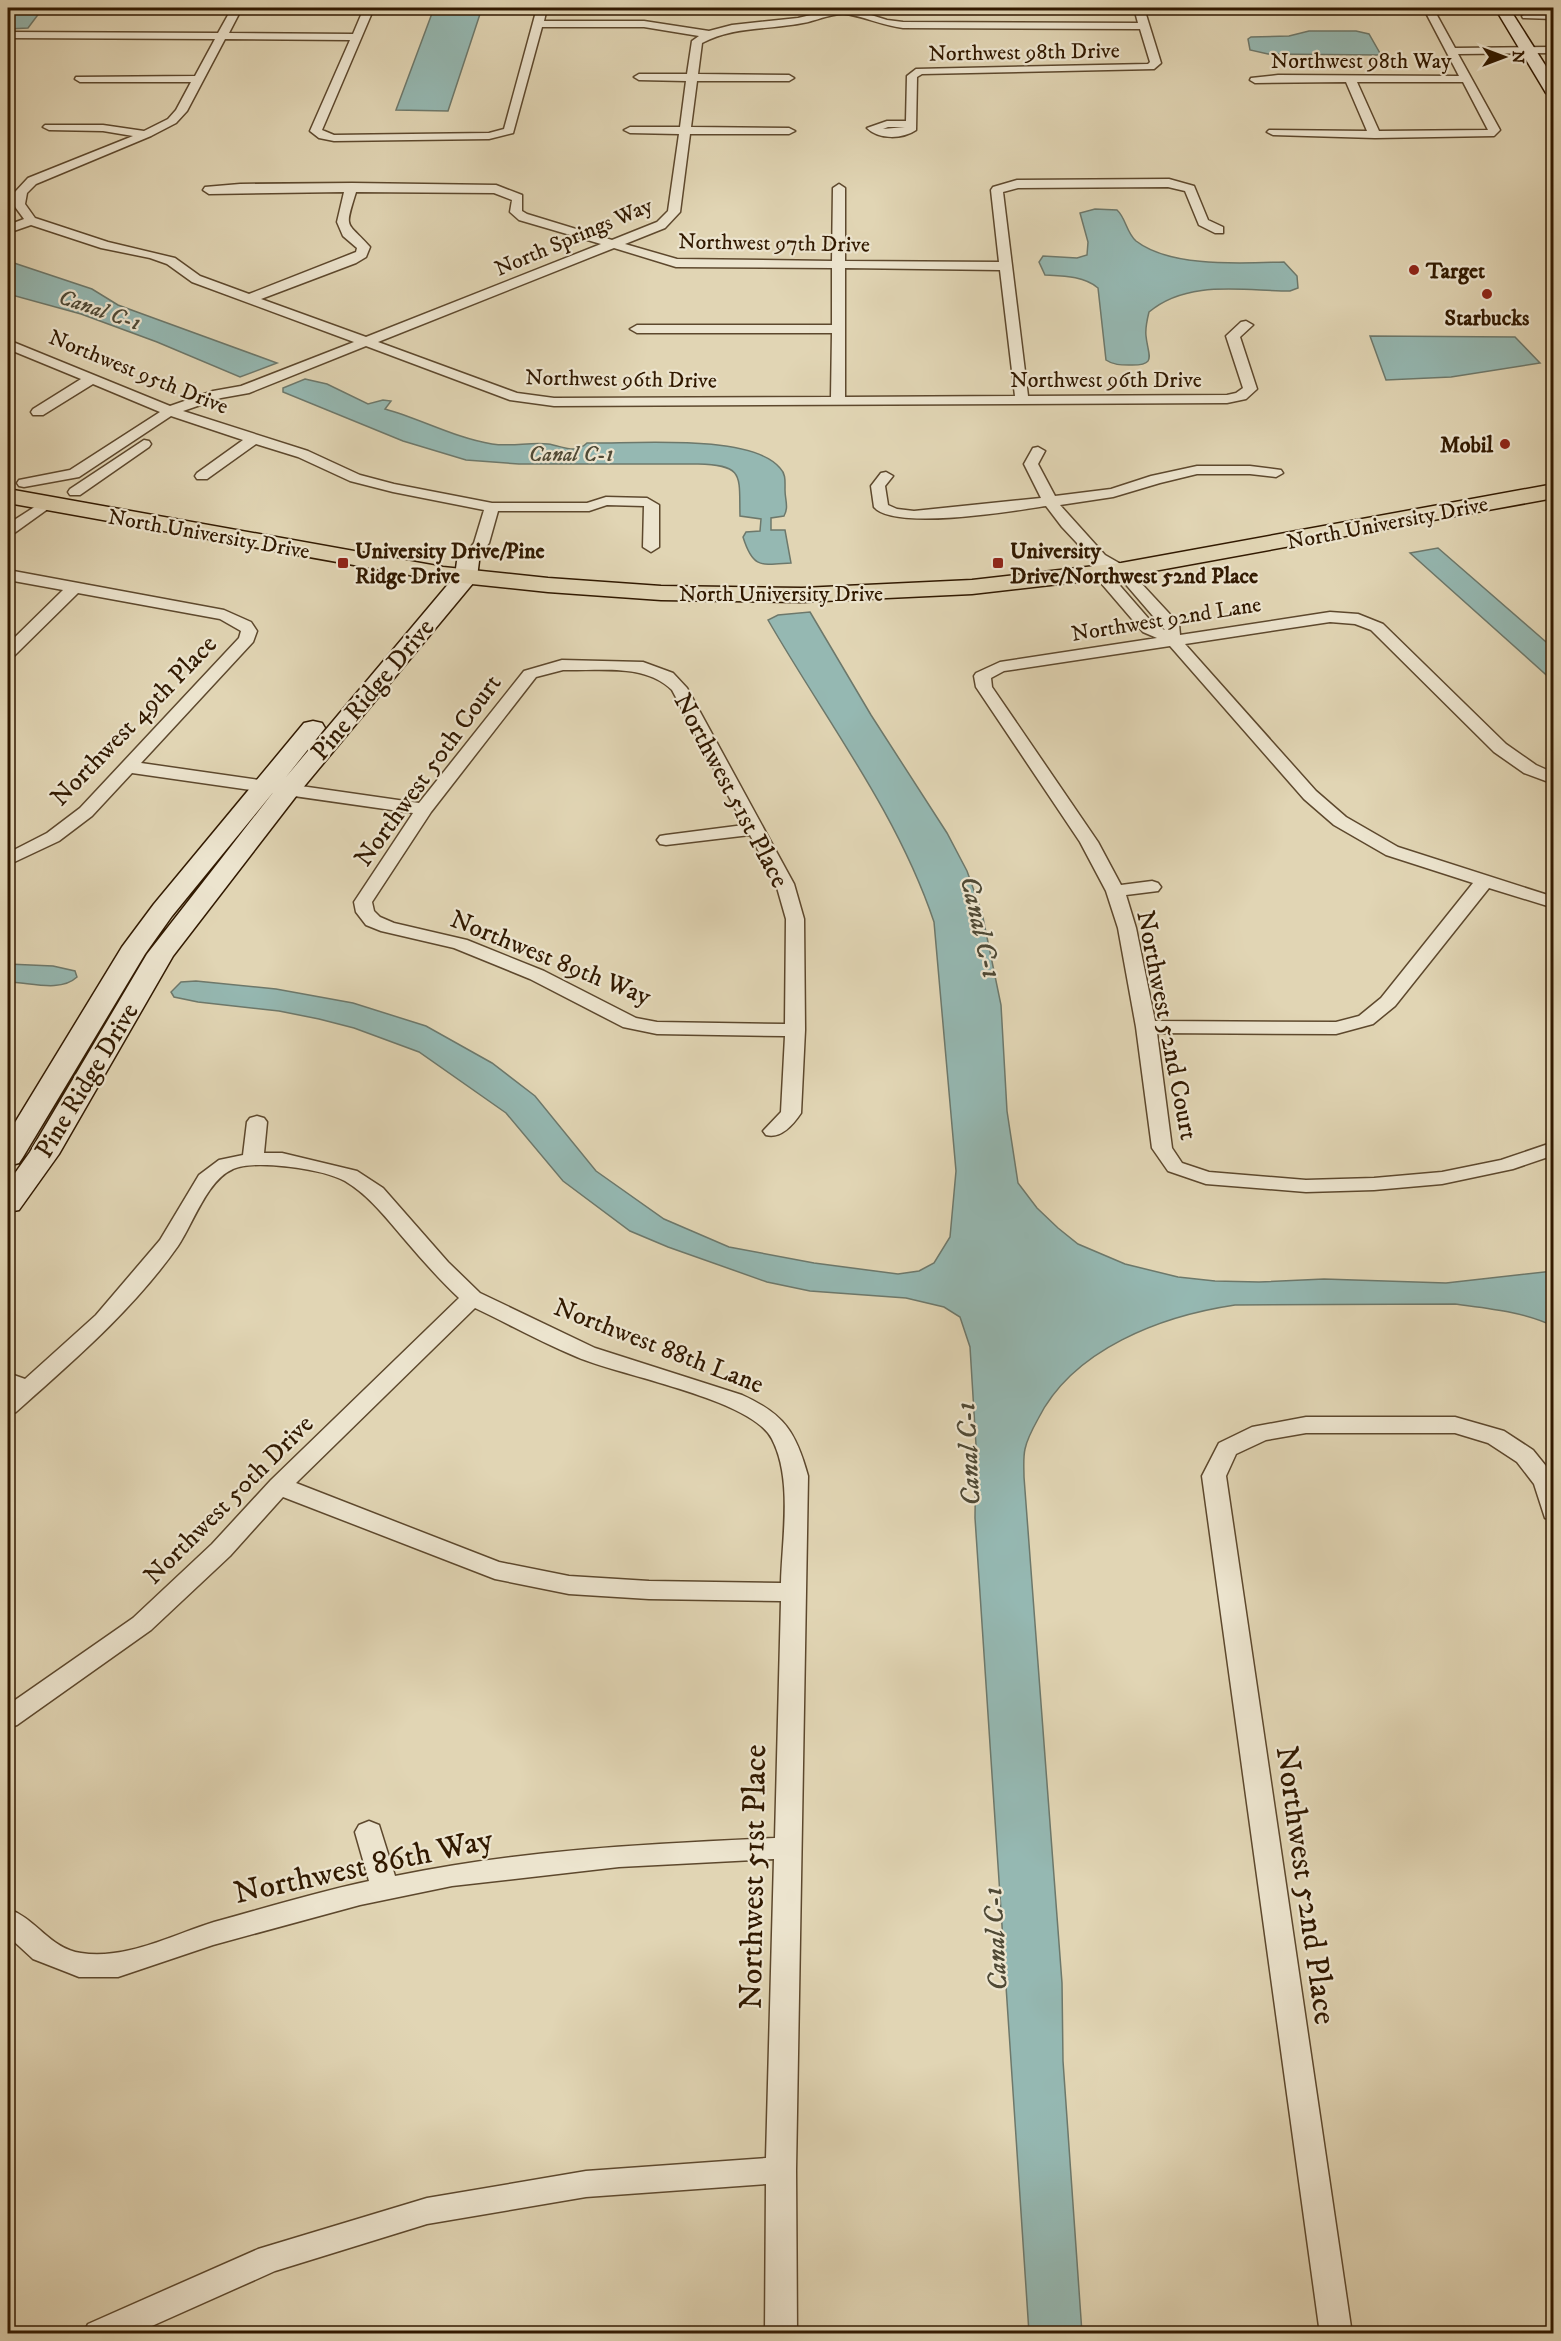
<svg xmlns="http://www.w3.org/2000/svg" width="1561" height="2341" viewBox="0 0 1561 2341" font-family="'IM FELL DW Pica',serif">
<rect width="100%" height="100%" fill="#e1d5b4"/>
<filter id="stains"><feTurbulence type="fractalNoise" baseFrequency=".00333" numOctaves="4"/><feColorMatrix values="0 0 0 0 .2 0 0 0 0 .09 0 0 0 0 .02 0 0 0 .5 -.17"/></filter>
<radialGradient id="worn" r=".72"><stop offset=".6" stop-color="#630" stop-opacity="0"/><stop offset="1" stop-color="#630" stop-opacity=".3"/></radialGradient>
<g fill="#95b8b2" stroke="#6d786b" stroke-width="1.5">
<polygon points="10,8 43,8 28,28 8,29 8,10"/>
<polygon points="434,8 520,8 519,12 481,11 448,111 396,110"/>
<polygon points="1309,31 1356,31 1369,34 1381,55 1268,54 1250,50 1248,39 1251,37 1289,36"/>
<path d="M1095,209L1117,210C1126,218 1126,232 1136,241C1171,268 1242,263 1284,262L1297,276L1298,288L1290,291C1244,291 1188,279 1149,312C1147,320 1145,328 1146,336C1148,356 1158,366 1129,365C1121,365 1113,365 1106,360L1098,288C1084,276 1063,276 1045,275L1039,262L1043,256L1077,258L1087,255L1088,242L1080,213Z"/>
<polygon points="8,261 92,289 118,305 137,312 277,363 240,377 157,342 81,314 8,294"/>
<polygon points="1370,336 1515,337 1540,363 1451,377 1386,380"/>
<path d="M305,379L327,384L368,404L383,400L391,401L385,409C421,419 455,438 492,444C511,447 530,442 548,444C563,446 575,455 587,443C632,444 751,433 780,468C786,474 785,481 785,490C785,500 789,507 784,516L771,518V530H785L791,563C761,565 753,569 743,537L746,532L760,531L761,519L740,516C739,476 745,465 698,464H519L466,460L403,441L283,392V388Z"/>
<polygon points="1438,548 1553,648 1553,681 1410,553"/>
<path d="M810,612L871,715L947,833L967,871L982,913L1001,1005L1007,1111L1018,1183L1037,1208L1058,1228L1078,1244L1125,1264L1178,1277L1215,1281L1259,1282L1324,1279L1446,1283L1553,1271V1326C1524,1312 1487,1308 1455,1304L1235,1305C1161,1316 1073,1349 1038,1419C1033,1428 1027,1439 1025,1449C1023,1458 1024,1468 1024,1477L1062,1983L1063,2061L1082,2333H1029L975,1518L976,1445L970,1347L960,1317L944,1307L906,1298L810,1291L767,1282L668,1247L630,1231L563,1181L506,1113L419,1052L354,1028L319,1019L279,1011L198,1002L174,997L171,992L181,982L196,981L276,989L353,1003L426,1026L492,1063L535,1096L596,1171L664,1219L729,1247L814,1263L898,1274L919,1271L934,1263L950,1237L956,1171L934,922C897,812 825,719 768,620L778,615Z"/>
<path d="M8,964L53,966L75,971L77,977C60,993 29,982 8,982Z"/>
</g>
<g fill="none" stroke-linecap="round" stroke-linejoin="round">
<defs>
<g id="street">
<path d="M232,8H242L229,33L353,34L364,8H374L322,130L334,135L489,133L504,129L537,8H547L544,21H644L709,31L732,25L798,18L841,8H857L855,10L887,20L903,22L1138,23L1134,8H1144L1161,63L1154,69L922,74L917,77L916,130C903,139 879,140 867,128L887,121H906L907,76L916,69L1148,64L1150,62L1140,29L903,28C883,26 861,15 844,14C832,13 815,21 803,23C769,30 733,26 702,43L698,74L789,75L794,78L789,81H697L691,127L789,128L795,131L789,134H690L680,212L665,228L625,244L677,259L832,261L833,188L839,184L845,188V261L999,262L991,190L993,187L1017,180L1169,179L1194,186L1208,220L1223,227V233H1215L1199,225L1185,191L1168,187L1018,188L1003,192L1028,396L1227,395L1236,393L1243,388L1226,336L1241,322L1246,321L1253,325L1240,337L1257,389L1246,399L1227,403L554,406L510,400L366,346L249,393L221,398L183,411L308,451L360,475L394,484L492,503H587L606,497L647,498L659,505V547L651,552L643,547L644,506L607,505L589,511H498L489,543L473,564H463L460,561L474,543L484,510L393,492L350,481L298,457L256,444L207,479H197L195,476L197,473L243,440L171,416L79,477L24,487L19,486L17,483L19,480L70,470L160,412L93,384L43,415H33L31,412L33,409L81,379L8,349V340L170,406L213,391L241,386L354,342L192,282L167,264L150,258L101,248L31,225L8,233V225L24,219L13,204L15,192L28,178L133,136L103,131L49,130L43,127L45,125H103L144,131L168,119L176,110L191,82H80L75,79L76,77L195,76L215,39L8,38V32L218,33ZM542,27H644L699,36L692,41L687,74H639L634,77L639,80L686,81L680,127H630L624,130L630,133L679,134L668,211L657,222L612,240L527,214L522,211V195L496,185L352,183L240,184L205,187L203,190L209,194L344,192L337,222L343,236L357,248L356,252L249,294L200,276L175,258L108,242L35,218L25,204L27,193L36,184L151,136L176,123L187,111L225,39L350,40L310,131L319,138L334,141L489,139L513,133ZM888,127H905L883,129ZM356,192L494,193L512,200L510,212L519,220L601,244L366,337L261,299L356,263L366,257L370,247C346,220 344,231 356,192ZM614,248L676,267L832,268V325H637L630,329L637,333H832L831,397L554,398L517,393L378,342ZM845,268L1000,270L1015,396L845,397Z"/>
<path d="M1266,8H1433L1455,48L1554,47V53L1458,54L1500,130L1494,136L1375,138L1273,135L1267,132L1269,130L1367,131L1346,82L1255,83L1250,80L1251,78L1278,75L1459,76L1426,13H1262L1261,11ZM1357,82H1463L1488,130L1379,131Z"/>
<polygon points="1527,13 1554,13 1554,19 1523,18 1522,16"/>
<polygon points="144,440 149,441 151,444 149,447 80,495 70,495 68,492 70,489"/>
<path d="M1038,447L1045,451L1038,464L1055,496L1111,489L1151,476L1197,466H1250L1281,470L1283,473L1276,477L1250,474H1197L1160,483L1113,497L1060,505L1105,555L1126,567L1179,624L1180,635L1330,612L1358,614L1383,624L1506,744L1536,765L1554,773V784L1524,773L1494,752L1371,630L1355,624L1330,622L1185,644L1316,791L1346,817L1398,847L1554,897V908L1489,888L1395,1006L1373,1024L1336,1034L1157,1033L1172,1148L1182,1163L1209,1172L1306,1180L1374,1178L1442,1172L1501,1160L1554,1142V1155L1513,1169L1442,1184L1374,1190L1306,1192L1206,1184L1168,1171L1152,1148L1136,1027L1118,928L1106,891L1080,842L976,687L974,676L976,673L1000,662L1157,638L1143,632L1095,576L1092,573V559L1062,527L1046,506C1014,511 894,531 874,507L871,486L881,473L886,472L893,476L885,486L888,505L897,509L914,511L1041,498L1024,464L1033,448ZM1108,569L1116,573L1165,630L1155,626L1108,572ZM1170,646L1304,799L1334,825L1386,855L1473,883L1381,998L1359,1016L1336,1022L1155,1021L1136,928L1126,895L1158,891L1161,887L1158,883L1152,881L1121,885L1098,842L992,687L991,678L1004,671Z"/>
<polygon points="47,499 52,500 54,503 52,506 13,534 8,535 8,524"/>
<path d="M8,570L224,610L251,622L257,631L253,642L141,763L419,803L524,671L562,660L643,662L673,673L687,688L794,884L804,919L805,1030L801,1113C793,1125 781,1139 766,1135L763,1131L781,1112L785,1036L657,1034L623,1027L530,979L454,948L381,931L366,925L356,912L354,902L413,813L132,773L92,816L59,841L8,865V853L47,833L80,808L239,638L241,631L220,619L78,593L14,656L8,658V644L63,590L8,580ZM563,670C599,671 645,663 672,690L744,825L666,835L660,836L657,840L660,844L666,845L750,835L776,884L786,919L785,1024L657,1022L636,1018L544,971L467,940L394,923L380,917L374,911L372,902L431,812L536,677Z"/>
<path d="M257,1116L264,1118L267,1122L264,1153H282L357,1171L383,1188L448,1262L480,1293L595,1348L742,1395C784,1414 796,1432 808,1476L796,2170L797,2334H765L766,2184L586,2197L427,2224L275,2271L134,2334H83L88,2324L258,2249L427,2198L586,2171L766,2158L774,1859L619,1867L452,1886L360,1905L213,1945L118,1977H79L69,1973L33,1959L8,1936V1909C36,1918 50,1949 81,1953C126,1960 172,1935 214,1922C265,1908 317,1892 369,1881L355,1832L359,1825L369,1821L379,1825L395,1876C520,1850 647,1844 775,1838L781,1601L649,1599L569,1594L495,1579L283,1497L230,1556L151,1630L17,1725L8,1728V1705L133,1618L212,1544L271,1480L459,1298C440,1280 423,1261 406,1241C387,1219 370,1196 345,1181C324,1169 255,1159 233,1169C207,1180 193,1224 178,1246C133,1310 73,1361 16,1412L8,1415V1395L12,1391L8,1389V1373L25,1379L96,1315L160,1240L199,1175L219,1160L243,1155L247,1122L250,1118ZM475,1308C509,1324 543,1343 577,1357C621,1376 752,1399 772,1439C793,1479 782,1539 781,1583L649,1581L569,1576L499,1562L296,1483Z"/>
<polygon points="1306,1417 1455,1417 1504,1431 1533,1450 1554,1476 1554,1520 1545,1518 1534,1484 1517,1462 1488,1443 1455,1433 1306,1433 1266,1440 1236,1454 1226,1476 1352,2334 1320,2334 1202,1476 1219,1443 1252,1427"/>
</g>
<g id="secondary">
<polygon points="1495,8 1509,8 1554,79 1554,98 1546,93"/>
<polygon points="468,554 476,556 479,561 477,577 474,582 297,795 173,956 59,1154 19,1210 8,1212 8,1183 30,1152 147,954 275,790 172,916 145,954 23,1157 19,1163 8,1166 8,1134 122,947 154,904 304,723 313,721 322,723 325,728 286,777 455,576 457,561 460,556"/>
</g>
<polygon id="primary" points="1554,484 1554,498 1121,577 972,594 802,602 661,600 548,592 443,581 8,503 8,489 443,567 548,578 661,586 802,588 972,580 1121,563"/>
</defs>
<use href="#street" stroke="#5d482d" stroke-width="3"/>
<use href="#secondary" stroke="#311900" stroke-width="3"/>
<use href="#primary" stroke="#311900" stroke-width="3"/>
<use href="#street" fill="#ece4ce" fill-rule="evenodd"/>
<use href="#secondary" fill="#ece4ce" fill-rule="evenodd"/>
<use href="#primary" fill="#e1d5b4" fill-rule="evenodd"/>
</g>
<g fill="#8f2418" stroke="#ece4ce" stroke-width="2">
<circle cx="1414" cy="270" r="6"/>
<circle cx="1487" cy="294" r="6"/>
<circle cx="1505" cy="444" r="6"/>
<rect x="337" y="557" width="12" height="12" rx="3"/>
<rect x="992" y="557" width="12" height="12" rx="3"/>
</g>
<g text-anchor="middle" stroke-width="4.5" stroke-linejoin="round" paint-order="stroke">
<g font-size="22" fill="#311900" stroke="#ece4ce">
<text transform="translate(1024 51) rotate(-1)" y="8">Northwest 98th Drive</text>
<text x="1361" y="68">Northwest 98th Way</text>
<text transform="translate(573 236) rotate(-23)" y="8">North Springs Way</text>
<text transform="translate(774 242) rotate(1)" y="8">Northwest 97th Drive</text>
<text transform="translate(139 371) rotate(22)" y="8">Northwest 95th Drive</text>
<text transform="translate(621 378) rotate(1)" y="8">Northwest 96th Drive</text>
<text x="1106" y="387">Northwest 96th Drive</text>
<text transform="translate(1387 522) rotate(-11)" y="8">North University Drive</text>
<text transform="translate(209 533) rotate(10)" y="8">North University Drive</text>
<text x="781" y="601">North University Drive</text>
<text transform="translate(1166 618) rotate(-9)" y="8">Northwest 92nd Lane</text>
</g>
<g font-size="22" font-weight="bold" fill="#311900" stroke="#ece4ce" text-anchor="start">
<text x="1426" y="278">Target</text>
<text x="1487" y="325" text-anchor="middle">Starbucks</text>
<text x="1493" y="452" text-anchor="end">Mobil</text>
<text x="355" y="558">University Drive/Pine<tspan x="355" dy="25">Ridge Drive</tspan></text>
<text x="1010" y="558">University<tspan x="1010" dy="25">Drive/Northwest 52nd Place</tspan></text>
</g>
<g font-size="22" font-style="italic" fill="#4f4935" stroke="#ece4ce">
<text transform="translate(100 309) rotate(19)" y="8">Canal C-1</text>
<text x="571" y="461">Canal C-1</text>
</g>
<g font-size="26" fill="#311900" stroke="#ece4ce">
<text transform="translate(372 689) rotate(-50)" y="9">Pine Ridge Drive</text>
<text transform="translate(133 720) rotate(-46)" y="9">Northwest 49th Place</text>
<text transform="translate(427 770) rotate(-54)" y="9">Northwest 50th Court</text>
<text transform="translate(732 790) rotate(62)" y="9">Northwest 51st Place</text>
<text transform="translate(551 957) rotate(22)" y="9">Northwest 89th Way</text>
<text transform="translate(1168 1025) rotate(79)" y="9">Northwest 52nd Court</text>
<text transform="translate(86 1080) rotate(-59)" y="9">Pine Ridge Drive</text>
<text transform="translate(659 1345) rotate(21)" y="9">Northwest 88th Lane</text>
<text transform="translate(228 1499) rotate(-45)" y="9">Northwest 50th Drive</text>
</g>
<g font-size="27" font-style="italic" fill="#4f4935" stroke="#ece4ce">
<text transform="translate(981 927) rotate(77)" y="9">Canal C-1</text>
<text transform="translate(968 1454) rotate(-93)" y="9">Canal C-1</text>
<text transform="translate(995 1939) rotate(-93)" y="9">Canal C-1</text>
</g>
<g font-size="32" fill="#311900" stroke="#ece4ce">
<text transform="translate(363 1865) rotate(-12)" y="11">Northwest 86th Way</text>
<text transform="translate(752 1877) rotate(-89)" y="11">Northwest 51st Place</text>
<text transform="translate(1307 1885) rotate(82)" y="11">Northwest 52nd Place</text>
</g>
</g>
<rect width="1561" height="2341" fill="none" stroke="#e1d5b4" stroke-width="30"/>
<rect x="9" y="9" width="1543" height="2323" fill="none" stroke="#311900" stroke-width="3"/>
<rect x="15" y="15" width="1531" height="2311" fill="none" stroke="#311900" stroke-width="1.5"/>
<g transform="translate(1504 57) rotate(90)" stroke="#ece4ce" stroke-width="4.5" paint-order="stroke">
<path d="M0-4.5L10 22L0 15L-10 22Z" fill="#311900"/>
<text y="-9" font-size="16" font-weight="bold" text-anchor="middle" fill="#311900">N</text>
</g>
<rect width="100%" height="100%" filter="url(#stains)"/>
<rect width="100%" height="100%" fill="url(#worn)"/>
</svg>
